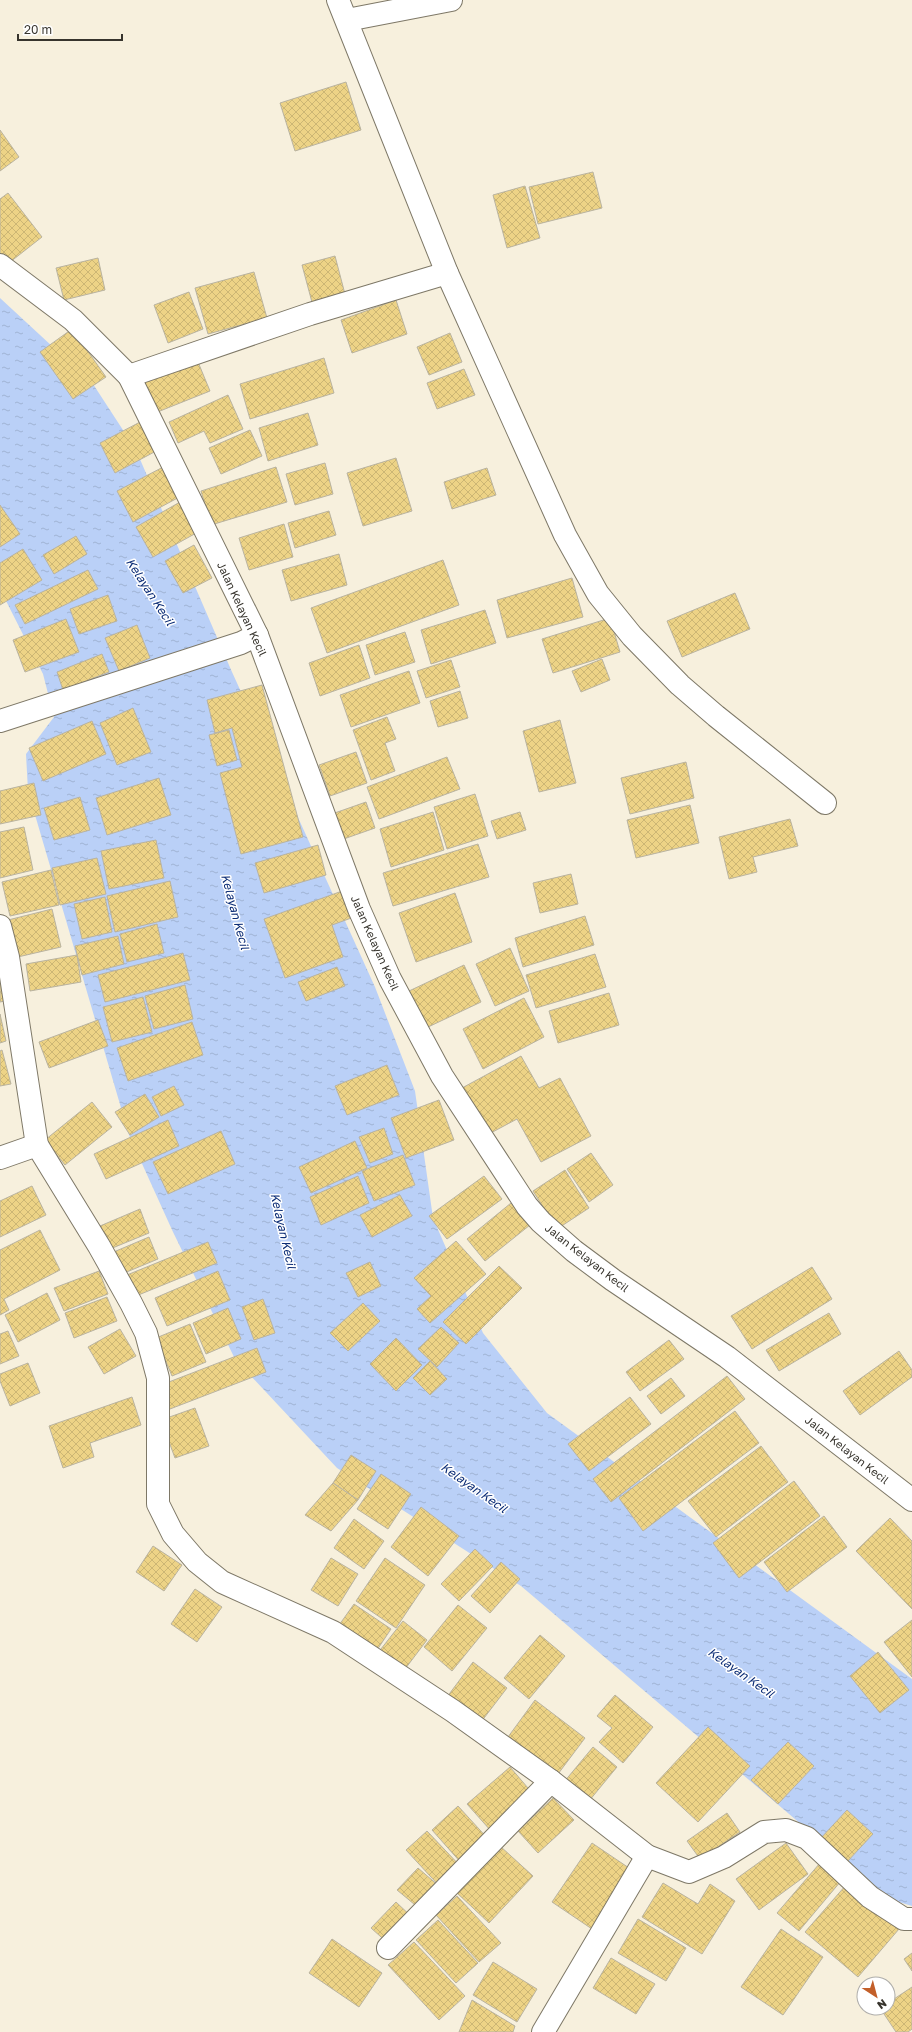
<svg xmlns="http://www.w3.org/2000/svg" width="912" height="2032" viewBox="0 0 912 2032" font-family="'Golos Text',sans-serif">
<defs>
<pattern id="water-ripples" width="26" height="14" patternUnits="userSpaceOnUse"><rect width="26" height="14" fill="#bad0f7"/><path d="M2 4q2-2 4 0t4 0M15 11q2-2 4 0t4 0" fill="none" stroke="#a0b3d4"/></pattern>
<pattern id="building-cross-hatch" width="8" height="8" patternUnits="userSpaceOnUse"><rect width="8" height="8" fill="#edd386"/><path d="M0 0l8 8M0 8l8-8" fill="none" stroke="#ccb674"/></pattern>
</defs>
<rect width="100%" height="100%" fill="#f7f0dd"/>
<polygon fill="url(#water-ripples)" points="0,298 93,384 136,450 232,672 375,987 415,1091 433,1218 483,1333 547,1413 912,1679 912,1906 889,1899 521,1586 337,1468 235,1359 173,1232 129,1135 28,791 26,754 54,717 43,674 0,589"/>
<g fill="url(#building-cross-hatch)" stroke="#b9b3a0">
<polygon points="346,82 361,130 295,151 280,103"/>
<polygon points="0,130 19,157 0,171"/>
<polygon points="593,172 602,208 538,224 529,187"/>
<polygon points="525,186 540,238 507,248 493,195"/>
<polygon points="8,193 42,237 5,266 0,260 0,199"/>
<polygon points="335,256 346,298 313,306 302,265"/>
<polygon points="98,258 105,290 64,300 56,268"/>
<polygon points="254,272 267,318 208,334 195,288"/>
<polygon points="189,292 203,329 168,343 154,305"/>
<polygon points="396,300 407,334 352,353 341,320"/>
<polygon points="72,329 106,377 73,399 40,352"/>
<polygon points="450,333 462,362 429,375 417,347"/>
<polygon points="324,358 334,393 250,419 240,384"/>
<polygon points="198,362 210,391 155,413 143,383"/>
<polygon points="464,369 475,395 437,409 427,383"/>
<polygon points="228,395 243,429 210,443 204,431 178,443 169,422"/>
<polygon points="308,413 318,445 268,461 259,428"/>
<polygon points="142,421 158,450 115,473 100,443"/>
<polygon points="250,430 262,456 221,474 209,448"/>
<polygon points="396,458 412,511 363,526 347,473"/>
<polygon points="325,463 333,494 295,505 286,474"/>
<polygon points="169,464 185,494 133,522 117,491"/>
<polygon points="276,467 287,502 211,525 201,491"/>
<polygon points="487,468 496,495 452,509 444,482"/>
<polygon points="180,502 198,532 153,557 136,527"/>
<polygon points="0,505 20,534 0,547"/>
<polygon points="329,511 336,535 295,548 288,523"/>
<polygon points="284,524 293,557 249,570 239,538"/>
<polygon points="76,536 87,554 54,574 43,555"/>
<polygon points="194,545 212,578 183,593 165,561"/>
<polygon points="23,549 42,580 0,605 0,563"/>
<polygon points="339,554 347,585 291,601 282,570"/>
<polygon points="443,560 459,605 327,653 311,608"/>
<polygon points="88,570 98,589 25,624 15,605"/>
<polygon points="572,578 583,617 507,638 497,600"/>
<polygon points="735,593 750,629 682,657 667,621"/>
<polygon points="108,595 117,621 79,634 70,609"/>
<polygon points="485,610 496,643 431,664 421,630"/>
<polygon points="610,618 620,652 553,673 542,639"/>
<polygon points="66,619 79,652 25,672 13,640"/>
<polygon points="137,625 150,658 119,671 105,638"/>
<polygon points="405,632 415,662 375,675 366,645"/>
<polygon points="359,645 370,678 320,696 309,663"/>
<polygon points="102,654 109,672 63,690 57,672"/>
<polygon points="602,659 610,680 581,692 572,671"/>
<polygon points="451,660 460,687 426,698 417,671"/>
<polygon points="409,671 420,703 351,727 340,695"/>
<polygon points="262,685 303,837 241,854 220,773 242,767 232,728 215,733 207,700"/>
<polygon points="460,691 468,718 438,727 430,701"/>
<polygon points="133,708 151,752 117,765 100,723"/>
<polygon points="387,717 396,739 385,743 395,771 371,780 353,730"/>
<polygon points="560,720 576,783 539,792 523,731"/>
<polygon points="92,721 106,754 43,781 29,748"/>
<polygon points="229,730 237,760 217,766 209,735"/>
<polygon points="356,752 367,783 330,796 319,765"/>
<polygon points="447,757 460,789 379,819 367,787"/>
<polygon points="686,762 694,798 630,814 621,778"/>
<polygon points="159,778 171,815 107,835 96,798"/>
<polygon points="34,783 41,815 0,824 0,791"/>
<polygon points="475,794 488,836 447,849 434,807"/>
<polygon points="80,797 90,830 54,840 44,808"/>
<polygon points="366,802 375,828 338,841 329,815"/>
<polygon points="690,805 699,843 636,858 627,820"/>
<polygon points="433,812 444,850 391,867 380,829"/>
<polygon points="520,812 526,830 497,839 491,821"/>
<polygon points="790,819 798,846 753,857 757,872 729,879 719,837"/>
<polygon points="24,827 33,870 0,878 0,832"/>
<polygon points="156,840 164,878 109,889 101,851"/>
<polygon points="478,844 489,877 393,906 383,873"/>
<polygon points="318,845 326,875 264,893 255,863"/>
<polygon points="97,858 106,894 60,905 52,868"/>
<polygon points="51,870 59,905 10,916 2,882"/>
<polygon points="571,874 578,904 540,913 533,883"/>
<polygon points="170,881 178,917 115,932 107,896"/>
<polygon points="345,890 354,917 332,925 343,957 285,978 264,919"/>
<polygon points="455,893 472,942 416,962 399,913"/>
<polygon points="105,897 112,932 82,939 74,904"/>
<polygon points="52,909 61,947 9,959 0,922"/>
<polygon points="585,916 594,945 523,967 515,938"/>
<polygon points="157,924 164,953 127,962 120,934"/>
<polygon points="118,936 124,964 82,975 75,946"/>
<polygon points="510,948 529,991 495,1006 476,964"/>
<polygon points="183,953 190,980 105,1002 98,975"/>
<polygon points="595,954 606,987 536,1008 526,975"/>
<polygon points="77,955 81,982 30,991 26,964"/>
<polygon points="464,965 481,1002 426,1028 409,991"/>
<polygon points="337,967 345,986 306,1001 298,982"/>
<polygon points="0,980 5,1001 0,1002"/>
<polygon points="185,985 193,1019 154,1029 145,996"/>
<polygon points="609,993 619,1025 558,1043 549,1011"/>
<polygon points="143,997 152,1032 112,1042 103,1007"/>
<polygon points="524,998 544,1037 483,1069 463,1029"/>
<polygon points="0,1014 6,1041 0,1043"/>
<polygon points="98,1020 108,1046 49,1068 39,1042"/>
<polygon points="192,1022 203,1055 128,1081 117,1048"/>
<polygon points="2,1050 11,1084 0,1086 0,1051"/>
<polygon points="521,1056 539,1088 560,1078 591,1136 541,1162 517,1119 487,1135 462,1088"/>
<polygon points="387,1065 399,1095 347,1115 335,1086"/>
<polygon points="174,1086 184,1105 161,1116 152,1097"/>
<polygon points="145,1094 159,1117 130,1135 115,1112"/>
<polygon points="439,1100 454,1140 406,1158 391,1118"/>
<polygon points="92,1102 112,1127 65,1165 45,1140"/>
<polygon points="168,1120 179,1146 106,1179 94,1154"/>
<polygon points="384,1128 393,1154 370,1163 359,1137"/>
<polygon points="221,1131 235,1164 168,1194 153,1162"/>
<polygon points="355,1141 367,1168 311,1193 299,1167"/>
<polygon points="591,1153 613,1185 589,1202 567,1169"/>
<polygon points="403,1155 415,1185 374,1201 362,1171"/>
<polygon points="565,1170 589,1208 557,1229 533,1191"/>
<polygon points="358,1176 369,1203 321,1225 310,1197"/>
<polygon points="484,1176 502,1199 447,1239 429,1216"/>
<polygon points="32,1186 46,1215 0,1237 0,1201"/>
<polygon points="400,1195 412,1216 372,1237 360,1215"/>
<polygon points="511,1203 530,1225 485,1261 467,1239"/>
<polygon points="140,1209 149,1233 110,1249 100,1226"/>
<polygon points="40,1230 60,1270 4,1299 9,1310 0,1315 0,1250"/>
<polygon points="149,1237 158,1259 117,1276 109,1254"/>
<polygon points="456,1241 486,1274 430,1323 417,1309 431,1296 414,1278"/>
<polygon points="208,1242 217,1263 131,1298 122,1277"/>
<polygon points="370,1262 381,1286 358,1297 346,1273"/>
<polygon points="499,1266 522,1288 466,1344 443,1322"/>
<polygon points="812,1267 832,1299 752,1349 731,1316"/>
<polygon points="99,1271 108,1294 64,1311 54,1288"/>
<polygon points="218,1271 230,1300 167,1326 155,1298"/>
<polygon points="47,1293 60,1320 18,1342 5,1315"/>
<polygon points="107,1297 117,1321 74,1338 65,1313"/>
<polygon points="263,1299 275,1333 254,1340 242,1307"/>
<polygon points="363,1303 380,1321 348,1351 330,1333"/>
<polygon points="228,1308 241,1339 206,1354 193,1323"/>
<polygon points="829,1313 841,1334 779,1371 766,1350"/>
<polygon points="190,1324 206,1362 172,1376 156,1338"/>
<polygon points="441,1327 459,1343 437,1367 418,1349"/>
<polygon points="120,1329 136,1356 104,1374 88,1347"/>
<polygon points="8,1331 19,1356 0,1364 0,1334"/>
<polygon points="396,1338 422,1365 396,1391 370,1364"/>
<polygon points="669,1340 684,1359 640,1391 626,1372"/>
<polygon points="257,1348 266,1372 170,1409 161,1385"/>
<polygon points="899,1351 912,1370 912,1377 860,1415 843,1391"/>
<polygon points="430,1361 447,1379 430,1395 413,1378"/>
<polygon points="28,1363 40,1393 10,1406 0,1381 0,1374"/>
<polygon points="727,1376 745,1399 611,1502 593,1479"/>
<polygon points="671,1378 685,1396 661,1414 647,1396"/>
<polygon points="132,1397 141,1425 90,1443 94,1457 63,1468 49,1426"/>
<polygon points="630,1397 651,1424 589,1471 568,1444"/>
<polygon points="195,1408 209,1446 175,1458 161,1420"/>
<polygon points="735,1411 759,1443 643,1531 619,1498"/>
<polygon points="761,1446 788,1482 716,1537 688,1501"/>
<polygon points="351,1455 376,1471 358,1500 333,1483"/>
<polygon points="381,1474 411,1494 388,1529 357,1509"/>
<polygon points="794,1481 820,1516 739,1578 713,1543"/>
<polygon points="333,1483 358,1500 331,1531 305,1515"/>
<polygon points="421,1507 459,1536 428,1576 391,1547"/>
<polygon points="824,1516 847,1547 787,1592 764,1562"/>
<polygon points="890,1518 912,1541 912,1609 856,1551"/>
<polygon points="354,1519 384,1541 364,1569 334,1548"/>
<polygon points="153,1546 182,1565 164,1591 136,1572"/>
<polygon points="475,1549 493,1566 459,1601 441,1584"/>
<polygon points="331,1558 358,1574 338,1606 311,1590"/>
<polygon points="385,1558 425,1585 396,1628 356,1601"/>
<polygon points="501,1562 520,1579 490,1613 471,1596"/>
<polygon points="195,1589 222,1607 197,1642 171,1624"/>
<polygon points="354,1604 391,1629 375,1653 337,1628"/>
<polygon points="458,1605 487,1628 452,1671 424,1647"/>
<polygon points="912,1620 912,1677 884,1642"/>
<polygon points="403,1621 427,1640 402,1673 377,1654"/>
<polygon points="540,1635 565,1656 529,1699 504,1678"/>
<polygon points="878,1652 909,1690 880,1713 850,1676"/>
<polygon points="473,1662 507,1688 481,1722 447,1697"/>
<polygon points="615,1695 653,1727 623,1763 599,1742 612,1728 597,1716"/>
<polygon points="535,1700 585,1738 558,1774 508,1737"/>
<polygon points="708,1727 750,1766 698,1822 656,1783"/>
<polygon points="788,1742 814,1766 778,1804 751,1780"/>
<polygon points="593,1747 617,1767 589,1801 564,1782"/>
<polygon points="510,1767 534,1795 491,1831 467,1804"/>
<polygon points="553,1798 574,1820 538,1853 518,1831"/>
<polygon points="458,1806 490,1841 463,1865 432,1830"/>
<polygon points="847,1810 873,1834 846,1863 820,1839"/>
<polygon points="727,1813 740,1832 700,1859 687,1841"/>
<polygon points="427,1831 463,1869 442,1889 406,1850"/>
<polygon points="592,1843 632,1870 592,1929 552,1902"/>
<polygon points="786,1843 808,1874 759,1910 736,1879"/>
<polygon points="500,1846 533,1876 489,1923 457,1893"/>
<polygon points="820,1863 841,1881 799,1931 777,1913"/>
<polygon points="418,1868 440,1887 420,1909 397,1890"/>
<polygon points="663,1883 698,1904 710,1884 735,1901 702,1954 642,1917"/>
<polygon points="846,1885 899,1929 858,1977 805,1932"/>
<polygon points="457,1896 501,1943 479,1962 436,1915"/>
<polygon points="396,1902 415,1920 390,1945 371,1928"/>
<polygon points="638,1919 686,1948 666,1981 618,1953"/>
<polygon points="438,1920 478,1963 456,1983 416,1940"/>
<polygon points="781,1929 823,1957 783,2015 741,1987"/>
<polygon points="332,1939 382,1973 359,2007 309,1973"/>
<polygon points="414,1942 465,1996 439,2020 388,1965"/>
<polygon points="912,1953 912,1971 904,1959"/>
<polygon points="611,1958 655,1984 636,2014 593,1988"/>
<polygon points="493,1962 537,1989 517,2022 473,1995"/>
<polygon points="912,1987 912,2029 908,2032 896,2032 880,2008 888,2008 888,2003"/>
<polygon points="472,2000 515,2026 513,2032 459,2032"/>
</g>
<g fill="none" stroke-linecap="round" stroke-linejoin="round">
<defs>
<g id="minor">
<polyline points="338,0 447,273 565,535 598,594 632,636 680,685 716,716 825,803"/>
<polyline points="347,20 451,0"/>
<polyline points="0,265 73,320 129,376 257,635 359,909 390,979 442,1076 527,1206 541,1222 574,1251 613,1280 727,1357 912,1500"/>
<polyline points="129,376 310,314 447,273"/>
<polyline points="0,721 241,643 257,635"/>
<polyline points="0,926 8,957 37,1145 99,1246 131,1303 146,1333 158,1378 158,1504 173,1534 197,1562 222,1582 333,1632 453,1711 551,1781 647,1856 689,1872 724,1857 764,1832 786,1830 807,1838 870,1897 904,1919 912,1919"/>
<polyline points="0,1158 37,1145"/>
<polyline points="388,1948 551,1781"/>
<polyline points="543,2032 647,1856"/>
</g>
</defs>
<use href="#minor" stroke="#7e7867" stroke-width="24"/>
<use href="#minor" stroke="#fff" stroke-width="22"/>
</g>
<g text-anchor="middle" stroke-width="3" stroke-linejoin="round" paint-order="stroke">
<g font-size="11" fill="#37342d" stroke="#fff">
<text transform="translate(242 609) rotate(65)" y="4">Jalan Kelayan Kecil</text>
<text transform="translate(375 943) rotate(66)" y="4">Jalan Kelayan Kecil</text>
<text transform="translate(587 1258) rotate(38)" y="4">Jalan Kelayan Kecil</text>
<text transform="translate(847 1450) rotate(38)" y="4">Jalan Kelayan Kecil</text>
</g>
<g font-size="12" font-style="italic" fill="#0c2d76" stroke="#fff">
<text transform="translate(150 592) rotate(57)" y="4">Kelayan Kecil</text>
<text transform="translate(235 912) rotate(75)" y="4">Kelayan Kecil</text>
<text transform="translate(283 1231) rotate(77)" y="4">Kelayan Kecil</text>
<text transform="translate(474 1488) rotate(35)" y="4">Kelayan Kecil</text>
<text transform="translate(741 1673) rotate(35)" y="4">Kelayan Kecil</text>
</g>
</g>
<g transform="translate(876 1996) rotate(144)"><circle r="19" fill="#ffffff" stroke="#afaeab"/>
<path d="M0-3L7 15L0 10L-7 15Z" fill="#c35f29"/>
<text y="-6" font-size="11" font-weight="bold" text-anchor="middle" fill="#37342d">N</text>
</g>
<path d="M18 34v6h104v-6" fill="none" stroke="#37342d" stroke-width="2"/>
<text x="24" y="34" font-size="12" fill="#37342d" stroke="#ffffff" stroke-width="3" paint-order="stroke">20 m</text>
</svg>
